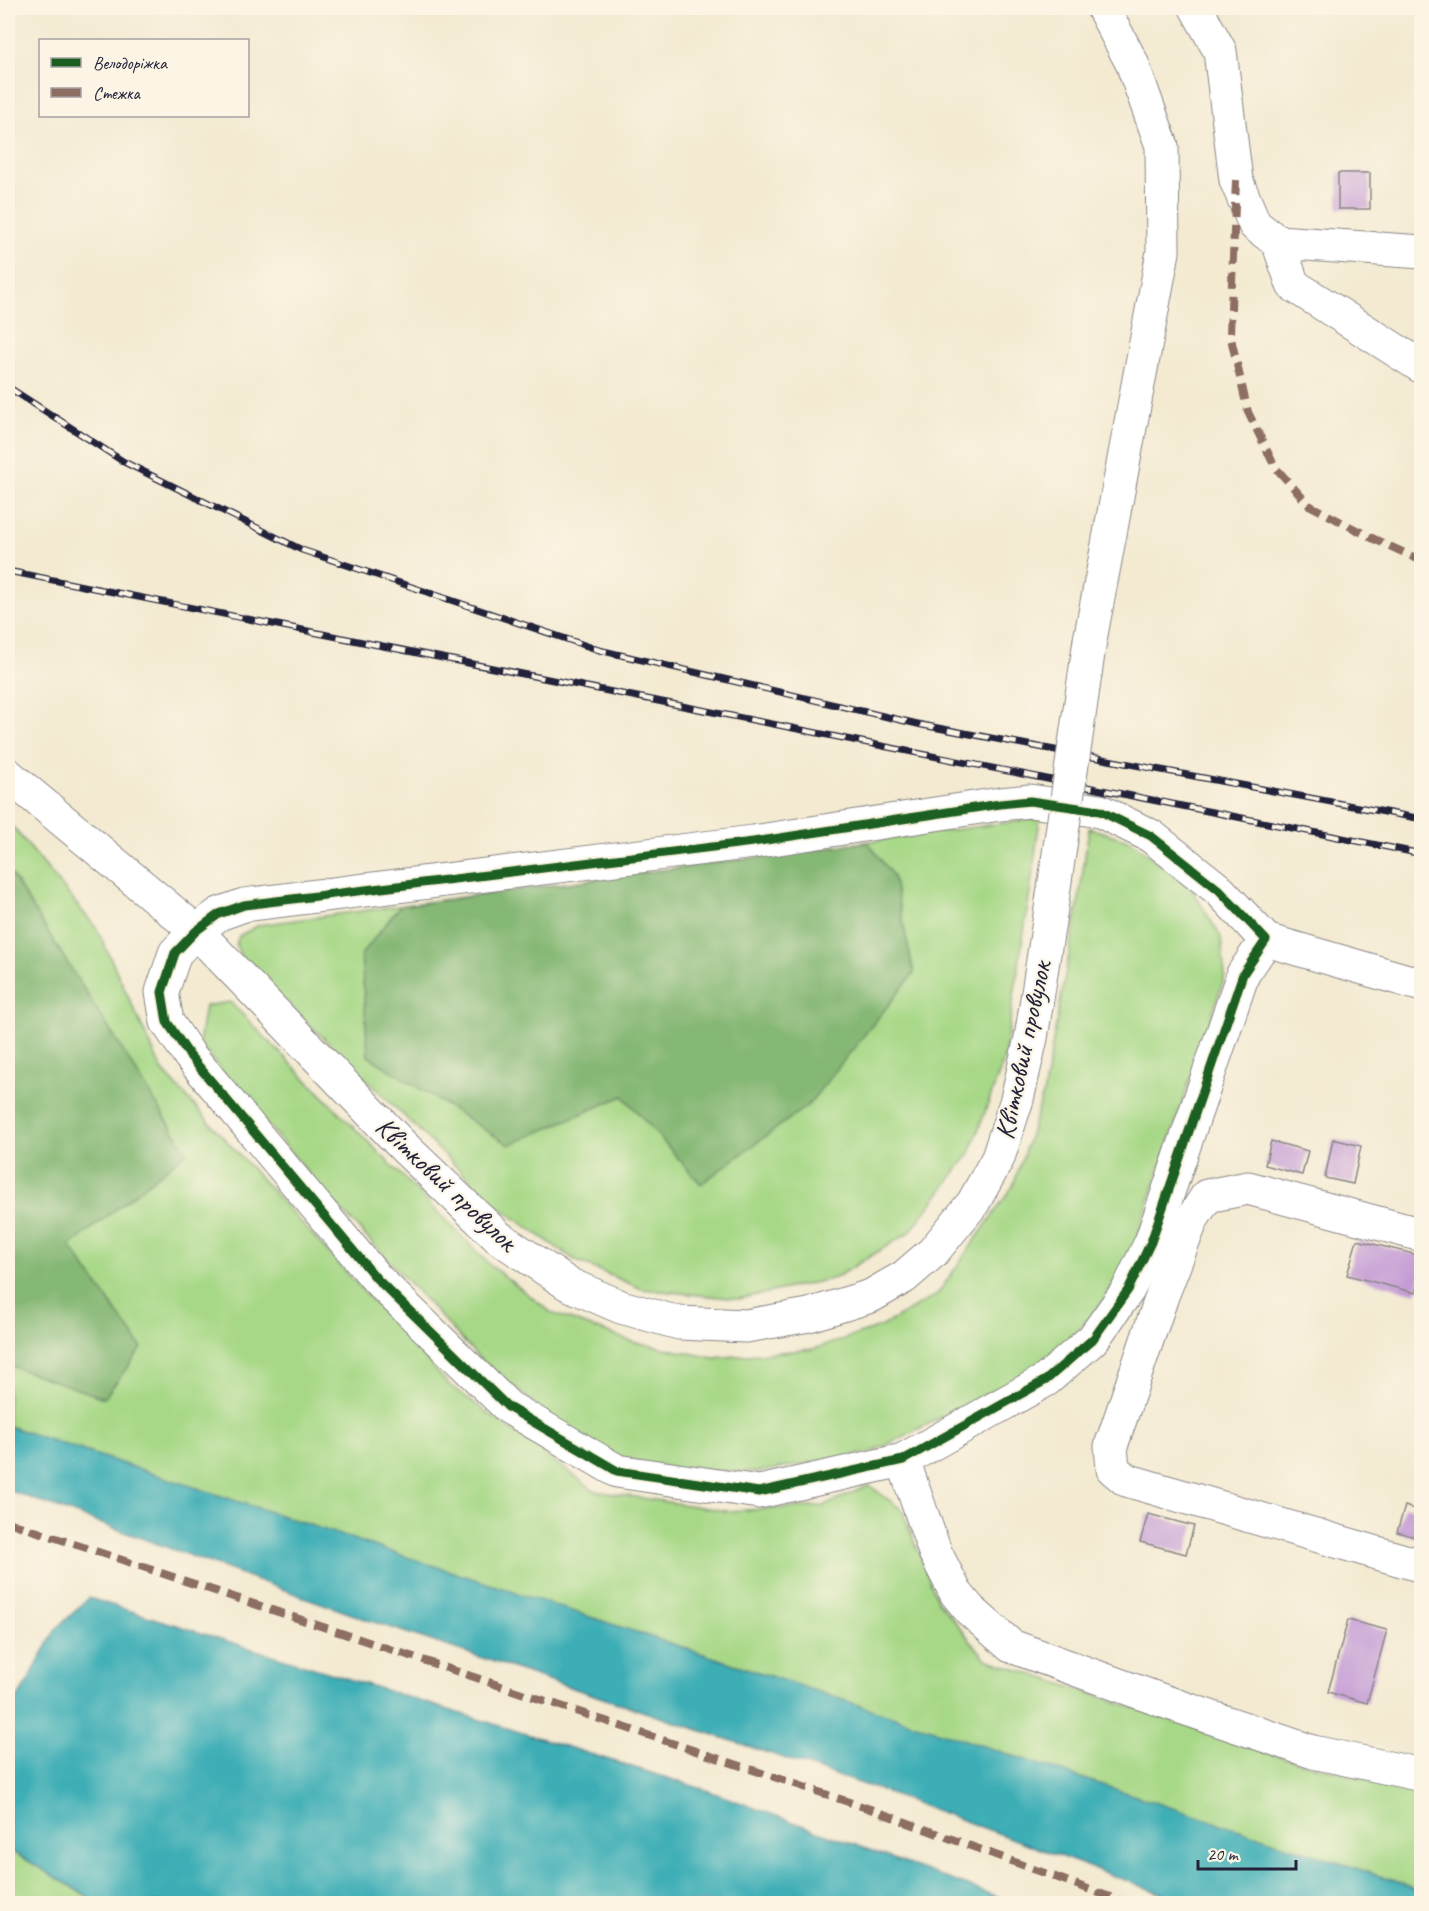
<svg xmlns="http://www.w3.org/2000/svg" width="1429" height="1911" viewBox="0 0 1429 1911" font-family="Caveat,sans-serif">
<rect width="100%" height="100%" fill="#fcf5e5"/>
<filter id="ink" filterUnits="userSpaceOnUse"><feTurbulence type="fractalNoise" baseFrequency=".0167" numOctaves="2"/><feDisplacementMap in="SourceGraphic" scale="12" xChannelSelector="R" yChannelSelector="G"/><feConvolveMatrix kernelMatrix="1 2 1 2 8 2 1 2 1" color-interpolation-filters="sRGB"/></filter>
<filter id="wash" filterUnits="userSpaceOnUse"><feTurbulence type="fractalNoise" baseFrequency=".008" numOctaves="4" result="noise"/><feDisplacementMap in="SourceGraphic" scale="24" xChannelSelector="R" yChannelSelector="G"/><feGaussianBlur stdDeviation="1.35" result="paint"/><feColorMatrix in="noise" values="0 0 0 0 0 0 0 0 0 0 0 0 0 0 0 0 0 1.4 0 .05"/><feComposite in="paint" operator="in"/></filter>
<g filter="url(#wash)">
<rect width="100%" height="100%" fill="#f3ead1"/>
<g fill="#a7d887" stroke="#647d61" stroke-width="1.5">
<polygon points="1040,818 1029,899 1004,1060 970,1153 910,1232 835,1278 739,1299 642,1289 575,1260 497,1206 242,959 236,945 239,936 259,925"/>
<polygon points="8,821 97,929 162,1070 448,1384 595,1491 727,1511 824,1506 869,1485 902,1510 938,1601 986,1659 1285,1758 1421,1793 1421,1893 1401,1883 8,1426"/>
<polygon points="1089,828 1131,841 1191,888 1221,937 1225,976 1134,1246 1105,1299 1056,1355 1002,1386 873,1452 758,1472 678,1470 619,1457 553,1419 479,1358 320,1187 199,1044 205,1006 230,1002 490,1265 552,1313 633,1342 714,1358 814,1349 880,1327 937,1295 1013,1186 1043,1095 1078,906"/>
<polygon points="8,1849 99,1903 8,1903"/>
</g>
<g fill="#85b874" stroke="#546d58" stroke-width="1.5">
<polygon points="868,842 893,876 914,973 808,1105 701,1184 623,1096 509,1145 368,1056 361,955 400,906"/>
<polygon points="8,869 187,1152 70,1246 142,1348 104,1398 8,1365"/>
</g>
<g fill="#3daeb6" stroke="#306878" stroke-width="1.5">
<polygon points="8,1426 1401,1883 1421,1893 1421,1903 1187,1903 886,1792 368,1620 8,1490"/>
<polygon points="89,1598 709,1791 1014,1903 99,1903 8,1849 8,1713 28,1681 56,1629"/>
</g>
<g id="blocks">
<g fill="#c49cd5">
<rect x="1338" y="173" width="32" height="36"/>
<polygon points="1333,1139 1361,1146 1353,1184 1325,1178"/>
<polygon points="1271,1141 1308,1151 1302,1175 1265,1165"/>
<polygon points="1357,1240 1422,1256 1422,1272 1416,1293 1347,1275"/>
<polygon points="1405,1506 1422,1511 1422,1539 1397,1532"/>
<polygon points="1148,1514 1194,1526 1186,1554 1140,1542"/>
<polygon points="1348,1620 1387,1630 1367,1703 1328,1692"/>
</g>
</g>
</g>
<g filter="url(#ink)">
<use href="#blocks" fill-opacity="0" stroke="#8a8686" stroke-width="1.5"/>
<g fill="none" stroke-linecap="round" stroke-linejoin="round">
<defs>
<g id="minor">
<polyline points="1196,8 1220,51 1236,180 1255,225 1278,242 1422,252"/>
<polyline points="1278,242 1293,285 1422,367"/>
<polyline points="1090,640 1163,252 1162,146 1132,63 1103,8"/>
<polyline points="8,775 196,931 405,1148 498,1237 568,1284 621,1307 679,1323 746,1326 809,1315 871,1296 904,1277 933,1252 973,1203 998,1158 1017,1099 1031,1038 1052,902"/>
<polygon points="1030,801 1100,811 1151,836 1219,890 1266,940 1243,974 1151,1242 1128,1290 1093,1339 1046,1380 903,1460 759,1492 617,1471 508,1407 377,1279 190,1056 167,1022 162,992 175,953 196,931 219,914 244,905 753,842 1000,804"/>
<polyline points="1266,940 1422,985"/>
<polyline points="1422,1235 1248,1188 1207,1196 1192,1219 1162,1296 1111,1446 1113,1469 1126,1480 1422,1566"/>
<polyline points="903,1460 935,1552 956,1593 970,1610 1011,1646 1166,1702 1313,1752 1422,1775"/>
</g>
</defs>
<use href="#minor" stroke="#8a8686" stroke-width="35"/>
<use href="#minor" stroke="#fff" stroke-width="33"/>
<defs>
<g id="rail">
<polyline points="8,387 124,462 302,550 599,650 922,725 1422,819"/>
<polyline points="8,571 1422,854"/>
</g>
</defs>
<use href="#rail" stroke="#22223b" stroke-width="7"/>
<use href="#rail" stroke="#fcf5e5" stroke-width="4.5" stroke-dasharray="14" stroke-linecap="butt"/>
<defs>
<polyline id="minor-bridge" points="1052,902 1090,640"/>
</defs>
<use href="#minor-bridge" stroke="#8a8686" stroke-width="35" stroke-linecap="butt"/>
<use href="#minor-bridge" stroke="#fff" stroke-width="33"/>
<g stroke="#8d6e63" stroke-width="8" stroke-dasharray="15 8" stroke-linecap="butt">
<polyline points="1236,180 1230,334 1248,412 1275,467 1309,505 1372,538 1422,561"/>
<polyline points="8,1522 870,1809 1129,1904"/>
</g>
<defs>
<polygon id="cycleway" points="1030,801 1100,811 1151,836 1219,890 1266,940 1243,974 1151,1242 1128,1290 1093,1339 1046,1380 903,1460 759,1492 617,1471 508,1407 377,1279 190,1056 167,1022 162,992 175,953 196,931 219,914 244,905 753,842 1000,804"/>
</defs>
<use href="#cycleway" stroke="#fcf5e5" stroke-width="13"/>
<use href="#cycleway" stroke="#1b5e20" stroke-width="9"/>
</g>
</g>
<g text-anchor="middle" stroke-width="4.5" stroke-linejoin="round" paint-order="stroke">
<g font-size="28" fill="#22223b" stroke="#fcf5e5">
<text transform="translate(1022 1050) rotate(-78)" y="10">Квітковий провулок</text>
<text transform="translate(447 1183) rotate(43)" y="10">Квітковий провулок</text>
</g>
</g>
<rect width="1429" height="1911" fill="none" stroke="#fcf5e5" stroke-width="30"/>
<rect x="39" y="39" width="210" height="78" fill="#fcf5e5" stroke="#a5a1a1" stroke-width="1.5"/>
<rect x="51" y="58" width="30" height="9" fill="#1b5e20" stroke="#a5a1a1" stroke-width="1.5"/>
<text x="93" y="69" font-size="18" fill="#22223b">Велодоріжка</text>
<rect x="51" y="88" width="30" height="9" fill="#8d6e63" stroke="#a5a1a1" stroke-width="1.5"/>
<text x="93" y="99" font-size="18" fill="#22223b">Стежка</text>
<path d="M1198 1860v9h98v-9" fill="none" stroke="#22223b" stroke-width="3"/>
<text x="1207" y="1860" font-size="18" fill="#22223b" stroke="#fcf5e5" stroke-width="4.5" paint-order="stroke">20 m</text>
</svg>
